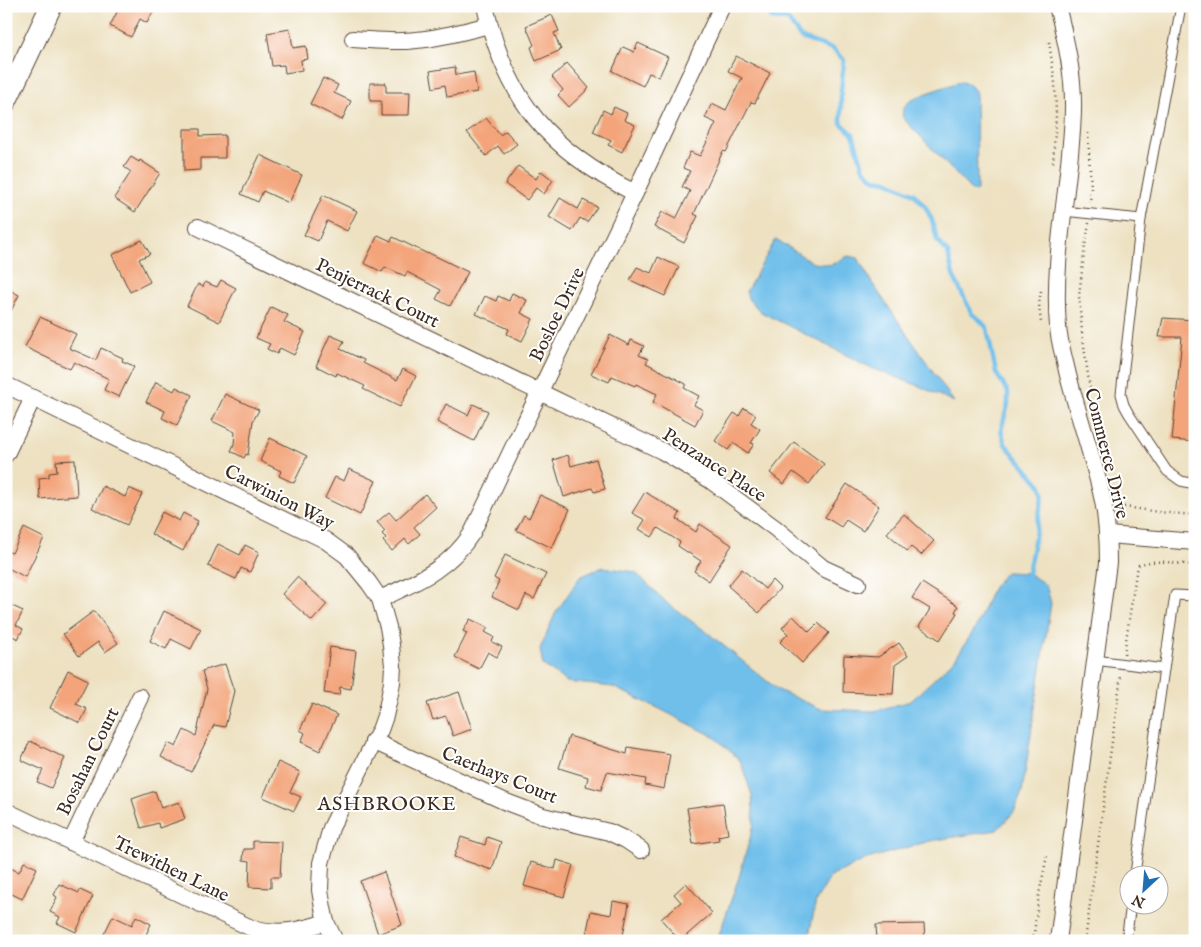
<svg xmlns="http://www.w3.org/2000/svg" width="1201" height="947" viewBox="0 0 1201 947" font-family="'IM FELL English',serif">
<rect width="100%" height="100%" fill="#fff"/>
<filter id="ink" filterUnits="userSpaceOnUse"><feTurbulence type="fractalNoise" baseFrequency=".02" numOctaves="2"/><feDisplacementMap in="SourceGraphic" scale="10" xChannelSelector="R" yChannelSelector="G"/><feConvolveMatrix kernelMatrix="1 2 1 2 8 2 1 2 1" color-interpolation-filters="sRGB"/></filter>
<filter id="wash" filterUnits="userSpaceOnUse"><feTurbulence type="fractalNoise" baseFrequency=".0096" numOctaves="4" result="noise"/><feDisplacementMap in="SourceGraphic" scale="20" xChannelSelector="R" yChannelSelector="G"/><feGaussianBlur stdDeviation="1.12" result="paint"/><feColorMatrix in="noise" values="0 0 0 0 0 0 0 0 0 0 0 0 0 0 0 0 0 1.4 0 .05"/><feComposite in="paint" operator="in"/></filter>
<g filter="url(#wash)">
<rect width="100%" height="100%" fill="#ede1c1"/>
<g fill="#70bfeb" stroke="#567484">
<path d="M959,82L968,83L976,92L977,189L976,192L972,191L903,118C902,114 902,110 905,106C912,96 946,87 959,82Z"/>
<polygon points="776,239 813,263 831,265 848,256 858,258 872,283 954,402 919,386 872,368 761,312 749,300 746,292"/>
<polygon points="603,567 635,572 669,605 708,633 778,690 821,709 874,711 911,701 955,659 975,629 993,587 1006,572 1028,573 1046,585 1051,603 1022,792 1014,812 997,830 930,841 867,859 831,876 816,901 808,941 717,941 739,877 754,824 752,795 740,760 713,736 658,708 613,687 567,682 543,665 540,649 555,614 580,577"/>
</g>
<g fill="none" stroke-linecap="round" stroke-linejoin="round">
<polyline stroke="#70bfeb" stroke-width="4.5" points="761,6 764,8 772,18 788,20 801,38 833,49 844,60 841,91 841,123 853,134 863,168 874,179 887,181 914,194 925,206 932,220 937,240 948,253 953,275 972,314 978,318 987,328 996,373 1008,392 1008,404 1001,430 1005,444 1041,486 1043,494 1028,573"/>
</g>
<g id="blocks">
<g fill="#f3a47a">
<polygon points="120,6 156,6 147,23 140,19 131,37 110,26"/>
<polygon points="552,15 559,31 554,33 561,50 536,61 531,47 534,45 526,26"/>
<polygon points="290,29 293,48 306,46 308,59 301,60 302,70 285,73 284,65 272,66 267,33"/>
<polygon points="638,43 668,57 659,77 649,73 643,86 612,71 623,47 634,52"/>
<polygon points="736,56 770,73 755,103 751,102 726,152 723,151 694,214 698,216 684,243 654,227 662,212 676,219 690,191 682,187 690,171 683,168 690,152 700,156 716,123 705,118 712,103 726,110 742,78 728,71"/>
<polygon points="567,63 589,88 569,107 558,95 563,90 552,77"/>
<polygon points="455,67 456,75 474,72 477,92 447,97 445,85 433,88 430,71"/>
<polygon points="323,78 338,85 334,93 351,101 342,120 310,104"/>
<polygon points="370,83 386,83 386,92 410,92 409,115 381,115 381,101 370,101"/>
<polygon points="614,107 627,113 624,120 635,125 622,152 608,145 611,140 593,132 603,110 611,114"/>
<polygon points="486,118 500,135 506,131 517,144 504,154 498,146 486,156 467,132"/>
<polygon points="184,129 200,129 200,136 225,135 225,158 200,158 200,170 184,171"/>
<polygon points="260,155 302,175 289,203 263,191 258,202 241,194"/>
<polygon points="131,157 139,162 140,160 160,173 135,212 114,198 131,172 124,167"/>
<polygon points="518,166 536,179 541,171 553,180 544,194 536,188 527,200 505,184"/>
<polygon points="323,195 357,211 347,231 327,221 318,241 304,235"/>
<polygon points="560,198 578,209 583,200 597,207 587,222 580,218 572,231 549,217"/>
<polygon points="378,235 391,241 393,237 428,254 429,253 468,272 450,306 436,299 441,290 407,272 405,276 385,267 382,272 364,263"/>
<polygon points="142,240 150,254 139,259 150,282 130,292 112,255"/>
<polygon points="658,257 679,267 665,296 630,280 637,267 651,273"/>
<polygon points="221,280 236,288 219,322 187,306 198,284 203,287 205,282 217,287"/>
<polygon points="6,288 19,295 6,321"/>
<polygon points="512,293 527,300 521,313 533,319 522,341 507,334 509,329 476,314 485,296 496,301 498,296 509,301"/>
<polygon points="271,307 288,315 284,322 305,332 294,355 280,348 277,354 267,349 270,344 256,338"/>
<polygon points="40,317 76,334 69,348 96,360 101,348 123,358 122,361 134,366 119,397 104,390 109,379 74,362 70,369 25,347"/>
<polygon points="1163,318 1195,320 1195,442 1172,440 1182,337 1159,337"/>
<polygon points="330,335 344,341 340,349 364,360 363,363 397,380 403,369 416,376 400,407 363,389 365,386 337,373 336,376 316,366"/>
<polygon points="610,335 629,345 631,340 644,346 639,355 648,359 646,363 686,384 684,388 699,396 694,405 703,410 695,425 653,402 657,394 636,384 635,386 612,376 609,382 591,374"/>
<polygon points="156,382 174,391 176,387 192,395 177,425 162,418 165,411 146,402"/>
<polygon points="225,394 259,410 253,421 248,455 246,454 244,458 231,451 234,444 235,432 212,421"/>
<polygon points="446,404 468,415 473,404 488,411 474,441 437,422"/>
<polygon points="744,408 756,415 751,423 760,429 751,443 754,444 748,453 733,443 728,450 715,441 734,413 739,416"/>
<polygon points="270,438 307,456 294,483 279,476 281,471 260,461"/>
<polygon points="794,442 824,464 809,484 793,472 784,484 770,473"/>
<polygon points="568,455 571,466 596,459 605,489 594,492 592,488 564,497 553,460"/>
<polygon points="75,460 77,496 40,499 39,478 49,477 49,473 57,472 56,461"/>
<polygon points="349,469 376,481 360,515 325,498 335,477 344,481"/>
<polygon points="847,484 879,506 863,531 846,520 841,527 825,517"/>
<polygon points="103,486 125,497 129,488 142,494 127,525 92,508"/>
<polygon points="645,492 680,513 677,519 696,532 700,524 732,545 709,581 694,571 701,561 678,546 680,542 658,528 652,537 639,529 645,520 632,513"/>
<polygon points="425,494 436,507 414,527 420,534 409,544 405,539 392,551 383,541 386,538 382,534 385,531 377,522 389,512 396,520"/>
<polygon points="540,495 570,509 552,548 516,530 524,515 529,518"/>
<polygon points="162,512 179,521 183,513 198,521 183,551 151,534"/>
<polygon points="904,514 934,541 921,555 911,547 907,551 887,533"/>
<polygon points="24,528 44,538 25,577 6,567 6,551 12,553"/>
<polygon points="218,544 240,555 245,545 259,552 250,572 241,568 236,579 208,566"/>
<polygon points="505,555 546,574 534,599 526,595 519,610 492,597 499,581 494,578"/>
<polygon points="742,569 765,589 772,580 780,588 759,613 728,586"/>
<polygon points="297,577 327,604 312,621 282,594"/>
<polygon points="922,583 958,606 955,612 957,613 940,640 919,627 930,609 912,598"/>
<polygon points="6,603 23,611 16,625 23,629 18,639 11,635 6,645"/>
<polygon points="94,611 118,643 105,652 98,642 79,656 63,634"/>
<polygon points="164,611 201,629 191,649 171,639 166,649 150,641"/>
<polygon points="793,616 809,632 818,623 829,633 802,663 780,642 788,634 782,628"/>
<polygon points="470,619 488,628 485,632 494,637 492,642 502,647 497,657 488,652 479,669 455,657 467,633 463,631"/>
<polygon points="899,643 908,656 895,665 893,694 843,692 844,655 878,657"/>
<polygon points="330,647 356,651 351,689 340,687 339,695 324,693"/>
<polygon points="225,664 234,691 225,727 214,725 191,772 161,757 168,743 176,747 184,730 196,736 207,689 202,671"/>
<polygon points="68,670 88,680 76,704 87,709 80,723 50,708"/>
<polygon points="459,692 472,729 453,736 446,716 433,720 427,703"/>
<polygon points="312,704 337,715 320,751 301,742 305,733 300,730"/>
<polygon points="569,736 627,754 628,747 670,754 664,789 645,785 646,779 607,772 601,790 586,786 588,777 559,768"/>
<polygon points="30,741 65,758 51,788 37,782 43,770 21,760"/>
<polygon points="278,762 300,772 290,792 301,797 294,811 263,797"/>
<polygon points="155,791 161,808 179,802 185,819 159,828 158,823 141,828 132,799"/>
<polygon points="723,803 728,834 718,836 719,840 693,844 687,808"/>
<polygon points="461,837 485,845 487,837 501,842 492,870 454,857"/>
<polygon points="253,841 282,842 280,877 271,877 271,888 249,887 250,861 243,860 244,849 253,849"/>
<polygon points="557,860 573,865 564,897 524,886 531,862 555,869"/>
<polygon points="24,862 37,868 22,899 6,891 6,866 19,872"/>
<polygon points="384,872 402,925 378,934 360,881"/>
<polygon points="686,883 712,913 680,941 661,919 681,902 674,894"/>
<polygon points="59,884 79,893 80,890 93,896 76,932 57,923 60,917 50,912 57,897 54,895"/>
<polygon points="613,901 629,904 622,941 586,935 591,911 611,915"/>
<polygon points="113,916 132,925 136,916 151,924 143,941 108,941 102,938"/>
<polygon points="924,924 925,941 877,941 876,925"/>
</g>
</g>
</g>
<g filter="url(#ink)">
<use href="#blocks" fill-opacity="0" stroke="#564536" stroke-width="1"/>
<g fill="none" stroke-linecap="round" stroke-linejoin="round">
<defs>
<g id="service">
<polyline points="1181,6 1141,219 1121,394 1124,405 1129,414 1167,471 1181,481 1195,484"/>
<polyline points="1063,211 1141,219"/>
<polyline points="1095,660 1164,669 1175,595 1195,596"/>
<polyline points="1135,874 1164,669"/>
<polyline points="1126,941 1131,904"/>
</g>
<g id="minor">
<path d="M485,6C506,100 550,151 635,193"/>
<path d="M1057,6C1066,40 1074,75 1073,111C1071,183 1052,254 1058,327C1059,341 1064,357 1067,371C1077,412 1091,451 1101,492C1107,515 1108,539 1108,563L1058,941"/>
<path d="M353,39C374,40 395,43 416,40C441,38 465,31 489,25"/>
<polyline points="198,227 662,451 710,480 775,528 823,568 858,584"/>
<polyline points="6,385 325,540 347,556 369,583 380,599 388,627 391,645 393,666 392,682 389,699 385,716 380,730 331,828 321,863 320,890 323,908 326,922 335,941"/>
<polyline points="6,454 33,398"/>
<polyline points="1108,535 1195,542"/>
<path d="M380,599C416,582 449,569 472,533L635,193L722,6"/>
<polyline points="373,741 506,802 543,816 609,832 626,840 641,850"/>
<path d="M6,811L249,927C278,936 298,931 326,922"/>
<polyline points="71,842 140,697"/>
</g>
<polyline id="tertiary" points="6,101 51,6"/>
</defs>
<use href="#service" stroke="#564536" stroke-width="11"/>
<use href="#minor" stroke="#564536" stroke-width="18"/>
<use href="#tertiary" stroke="#564536" stroke-width="23"/>
<g stroke="#564536" stroke-width="2.5" stroke-dasharray="1 4" stroke-linecap="butt">
<polyline points="1049,42 1055,83 1056,115 1053,163"/>
<polyline points="1088,133 1091,189 1090,203"/>
<polyline points="1089,223 1085,246 1079,296 1082,332 1091,396"/>
<polyline points="1041,291 1039,304 1041,323"/>
<polyline points="1119,506 1158,512 1195,515"/>
<path d="M1124,654L1136,573L1139,565C1154,558 1179,564 1195,565"/>
<polyline points="1033,941 1039,894 1047,856"/>
<polyline points="1085,941 1121,675"/>
</g>
<use href="#service" stroke="#fff" stroke-width="9"/>
<use href="#minor" stroke="#fff" stroke-width="16"/>
<use href="#tertiary" stroke="#fff" stroke-width="21"/>
</g>
</g>
<g text-anchor="middle" stroke-width="4" stroke-linejoin="round" paint-order="stroke">
<g font-size="19" fill="#3b2a1e" stroke="#fff">
<text transform="translate(378 292) rotate(26)" y="7">Penjerrack Court</text>
<text transform="translate(556 314) rotate(-64)" y="7">Bosloe Drive</text>
<text transform="translate(1108 453) rotate(76)" y="7">Commerce Drive</text>
<text transform="translate(715 464) rotate(33)" y="7">Penzance Place</text>
<text transform="translate(280 496) rotate(27)" y="7">Carwinion Way</text>
<text transform="translate(87 761) rotate(-64)" y="7">Bosahan Court</text>
<text transform="translate(500 774) rotate(22)" y="7">Caerhays Court</text>
<text transform="translate(172 868) rotate(26)" y="7">Trewithen Lane</text>
</g>
<g font-size="20" letter-spacing="1" fill="#3b2a1e" stroke="#fff">
<text x="387" y="810">ASHBROOKE</text>
</g>
</g>
<rect width="1201" height="947" fill="none" stroke="#fff" stroke-width="25"/>
<g transform="translate(1144 890) rotate(206)"><circle r="24" fill="#ffffff" stroke="#b1aaa5"/>
<path d="M0-4L9 19L0 12L-9 19Z" fill="#1f6fb2"/>
<text y="-8" font-size="14" font-weight="bold" text-anchor="middle" fill="#3b2a1e">N</text>
</g>
</svg>
